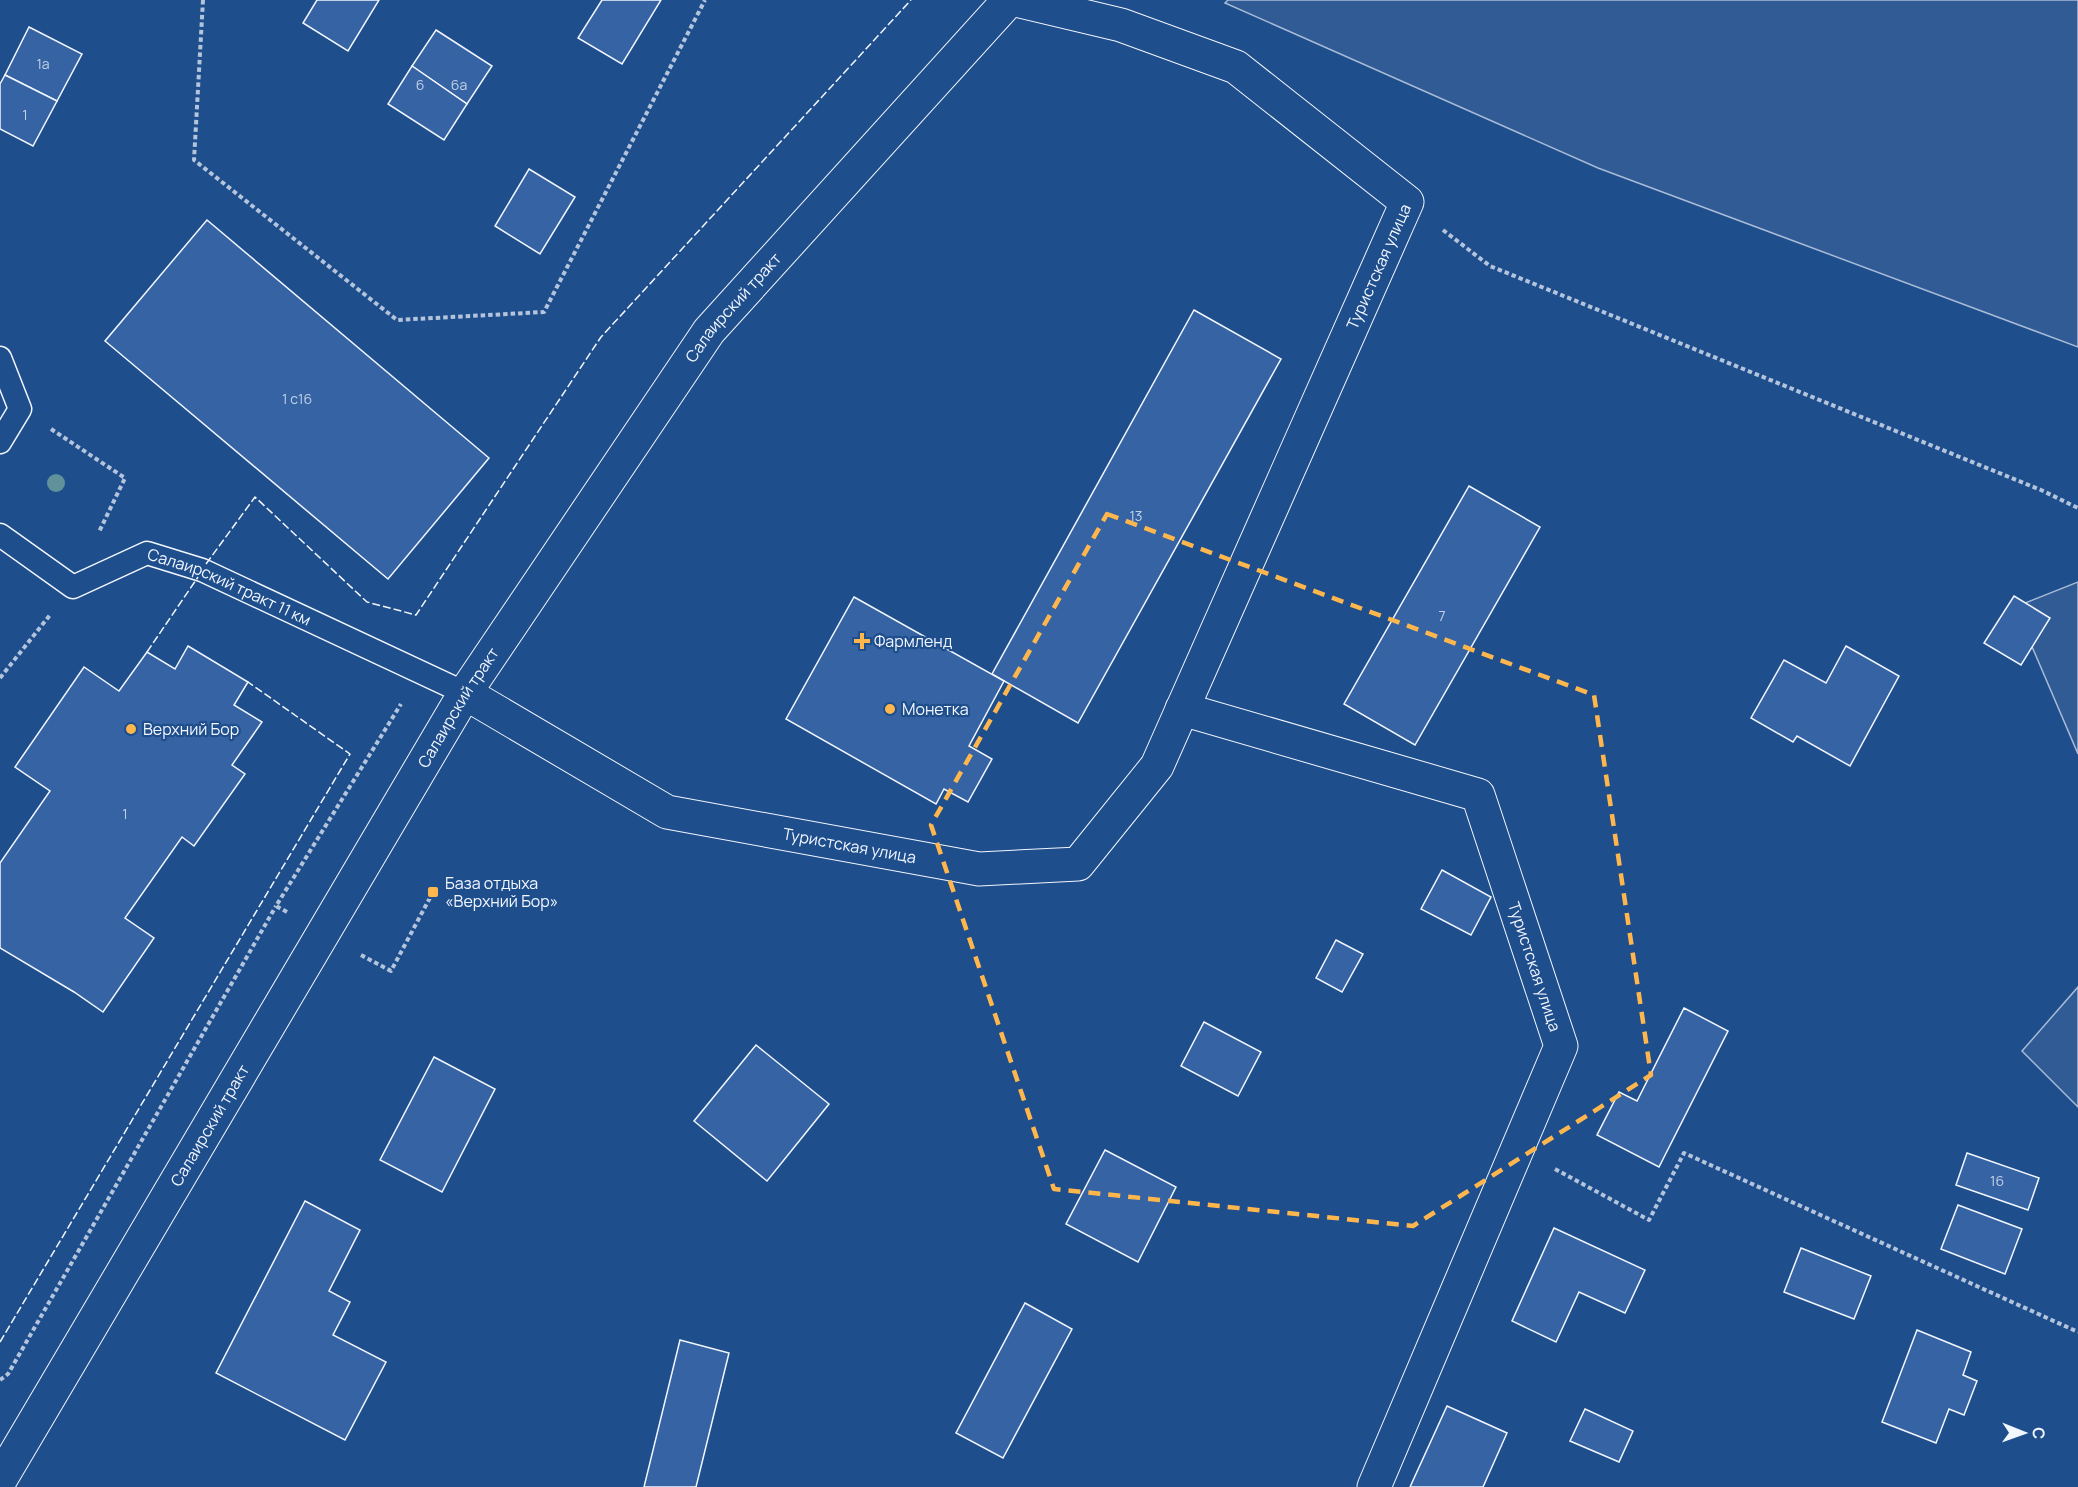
<svg xmlns="http://www.w3.org/2000/svg" width="2078" height="1487" viewBox="0 0 2078 1487" font-family="Manrope,sans-serif">
<rect width="100%" height="100%" fill="#1f4e8c"/>
<g fill="#305b95" stroke="#a8bbd7" stroke-width="1.5">
<polygon points="1228,0 2078,0 2078,347 1598,168 1225,3"/>
<polygon points="2078,582 2078,754 2015,607"/>
<polygon points="2078,987 2078,1107 2022,1051"/>
</g>
<g fill="#3563a3" stroke="#f2f6ff" stroke-width="1.5">
<polygon points="317,0 379,0 348,51 303,23"/>
<polygon points="602,0 661,0 622,64 578,38"/>
<polygon points="29,27 82,54 57,101 5,75"/>
<polygon points="436,30 492,66 467,104 412,66"/>
<polygon points="412,66 467,104 444,140 388,104"/>
<polygon points="5,75 57,101 33,146 0,129 0,84"/>
<polygon points="529,169 575,197 540,254 495,226"/>
<polygon points="207,220 489,458 388,579 105,341"/>
<polygon points="1194,310 1281,359 1078,723 992,674"/>
<polygon points="1469,486 1540,527 1415,745 1344,704"/>
<polygon points="2014,596 2050,618 2021,665 1984,643"/>
<polygon points="854,597 1004,681 969,746 992,759 968,802 944,789 936,804 786,719"/>
<polygon points="188,646 248,682 234,705 262,722 232,765 245,774 194,846 182,837 125,918 154,938 103,1012 74,992 0,948 0,863 50,791 15,767 84,667 119,691 147,652 175,669"/>
<polygon points="1846,646 1899,676 1850,766 1797,736 1793,742 1751,718 1784,660 1826,683"/>
<polygon points="1442,870 1491,897 1471,935 1421,909"/>
<polygon points="1336,940 1363,954 1342,992 1316,978"/>
<polygon points="1684,1008 1728,1031 1659,1167 1597,1135 1619,1092 1637,1101"/>
<polygon points="1204,1022 1261,1052 1238,1096 1181,1066"/>
<polygon points="756,1045 829,1104 767,1181 694,1121"/>
<polygon points="434,1057 495,1089 442,1192 380,1160"/>
<polygon points="1105,1150 1176,1187 1138,1262 1066,1224"/>
<polygon points="1967,1153 2039,1178 2028,1210 1956,1185"/>
<polygon points="305,1201 360,1230 329,1291 350,1302 333,1335 386,1362 345,1440 216,1373"/>
<polygon points="1958,1205 2022,1229 2005,1274 1941,1249"/>
<polygon points="1554,1228 1645,1270 1625,1313 1579,1292 1556,1342 1512,1321"/>
<polygon points="1801,1248 1871,1276 1854,1319 1784,1292"/>
<polygon points="1025,1303 1072,1329 1003,1458 956,1433"/>
<polygon points="1917,1330 1971,1352 1963,1375 1977,1381 1964,1415 1949,1409 1936,1443 1882,1422"/>
<polygon points="680,1340 729,1353 696,1487 644,1487"/>
<polygon points="1447,1406 1507,1433 1483,1487 1410,1487"/>
<polygon points="1585,1409 1633,1431 1619,1462 1570,1441"/>
</g>
<g fill="none" stroke-linecap="round" stroke-linejoin="round">
<defs>
<g id="lane">
<polyline points="0,358 20,409 0,442"/>
<path id="s1" d="M0,535L73,587L147,553L202,570L465,693"/>
</g>
<g id="street">
<path id="s2" d="M465,693L667,812L979,869L1078,864L1157,766L1407,202L1236,67L1121,25L1016,0"/>
<path id="s3" d="M1182,709L1478,795L1561,1046L1374,1487"/>
</g>
<g id="secondary">
<path id="s4" d="M0,1480L465,693L709,331L1009,0"/>
</g>
</defs>
<use href="#lane" stroke="#f2f6ff" stroke-width="25"/>
<use href="#street" stroke="#f2f6ff" stroke-width="35"/>
<use href="#secondary" stroke="#f2f6ff" stroke-width="35"/>
<g stroke="#b3c4dc" stroke-width="4" stroke-dasharray="4.5 3" stroke-linecap="butt">
<polyline points="203,0 194,160 397,320 544,312 705,0"/>
<polyline points="1443,230 1490,266 2041,490 2078,508"/>
<polyline points="51,429 125,478 99,532"/>
<polyline points="0,678 50,615"/>
<polyline points="287,912 276,906 401,704"/>
<polyline points="361,955 391,971 433,892"/>
<polyline points="1555,1169 1649,1220 1684,1153 2078,1332"/>
<polyline points="0,1380 8,1374 276,906"/>
</g>
<use href="#lane" stroke="#1f4e8c" stroke-width="22"/>
<use href="#street" stroke="#1f4e8c" stroke-width="33"/>
<use href="#secondary" stroke="#1f4e8c" stroke-width="33"/>
<g stroke="#f2f6ff" stroke-width="1.5" stroke-dasharray="8 3" stroke-linecap="butt">
<polyline points="206,564 255,497 367,602 416,615 601,337 911,0"/>
<polyline points="147,652 198,577"/>
<polyline points="0,1342 350,754 248,682"/>
</g>
</g>
<circle fill="#61919a" cx="56" cy="483" r="9"/>
<path fill="none" stroke="#ffb74d" stroke-width="4.5" stroke-dasharray="12 8" stroke-linejoin="round" d="M1107,514L1594,695L1651,1075L1413,1226L1054,1189L931,825Z"/>
<g fill="#ffb74d" stroke="#1f4e8c" stroke-width="2">
<path d="M859 632h6v6h6v6h-6v6h-6v-6h-6v-6h6z"/>
<circle cx="890" cy="709" r="6"/>
<circle cx="131" cy="729" r="6"/>
<rect x="427" y="886" width="12" height="12" rx="3"/>
</g>
<g text-anchor="middle" stroke-width="4.5" stroke-linejoin="round" paint-order="stroke">
<g font-size="14" fill="#c3d1e8">
<text x="43" y="69">1а</text>
<text x="420" y="90">6</text>
<text x="459" y="90">6а</text>
<text x="25" y="120">1</text>
<text x="297" y="404">1 с16</text>
<text x="1136" y="521">13</text>
<text x="1442" y="621">7</text>
<text x="125" y="819">1</text>
<text x="1997" y="1186">16</text>
</g>
<g font-size="16" fill="#f2f6ff" stroke="#1f4e8c">
<text dy="6" stroke="none"><textPath href="#s2" startOffset="1323">Туристская улица</textPath></text>
<text dy="6" stroke="none"><textPath href="#s4" startOffset="1384">Салаирский тракт</textPath></text>
<text dy="6" stroke="none"><textPath href="#s1" startOffset="260">Салаирский тракт 11 км</textPath></text>
<text dy="6" stroke="none"><textPath href="#s4" startOffset="898">Салаирский тракт</textPath></text>
<text dy="6" stroke="none"><textPath href="#s2" startOffset="420">Туристская улица</textPath></text>
<text dy="6" stroke="none"><textPath href="#s3" startOffset="489">Туристская улица</textPath></text>
<text dy="6" stroke="none"><textPath href="#s4" startOffset="412">Салаирский тракт</textPath></text>
</g>
<g font-size="16" fill="#f2f6ff" stroke="#1f4e8c" text-anchor="start">
<text x="874" y="647">Фармленд</text>
<text x="902" y="715">Монетка</text>
<text x="143" y="735">Верхний Бор</text>
<text x="445" y="889">База отдыха<tspan x="445" dy="18">«Верхний Бор»</tspan></text>
</g>
</g>
<g transform="translate(2024 1433) rotate(91)" stroke="#1f4e8c" stroke-width="4.5" paint-order="stroke">
<path d="M0-4.5L10 22L0 15L-10 22Z" fill="#f2f6ff"/>
<text y="-9" font-size="16" font-weight="bold" text-anchor="middle" fill="#f2f6ff">С</text>
</g>
</svg>
